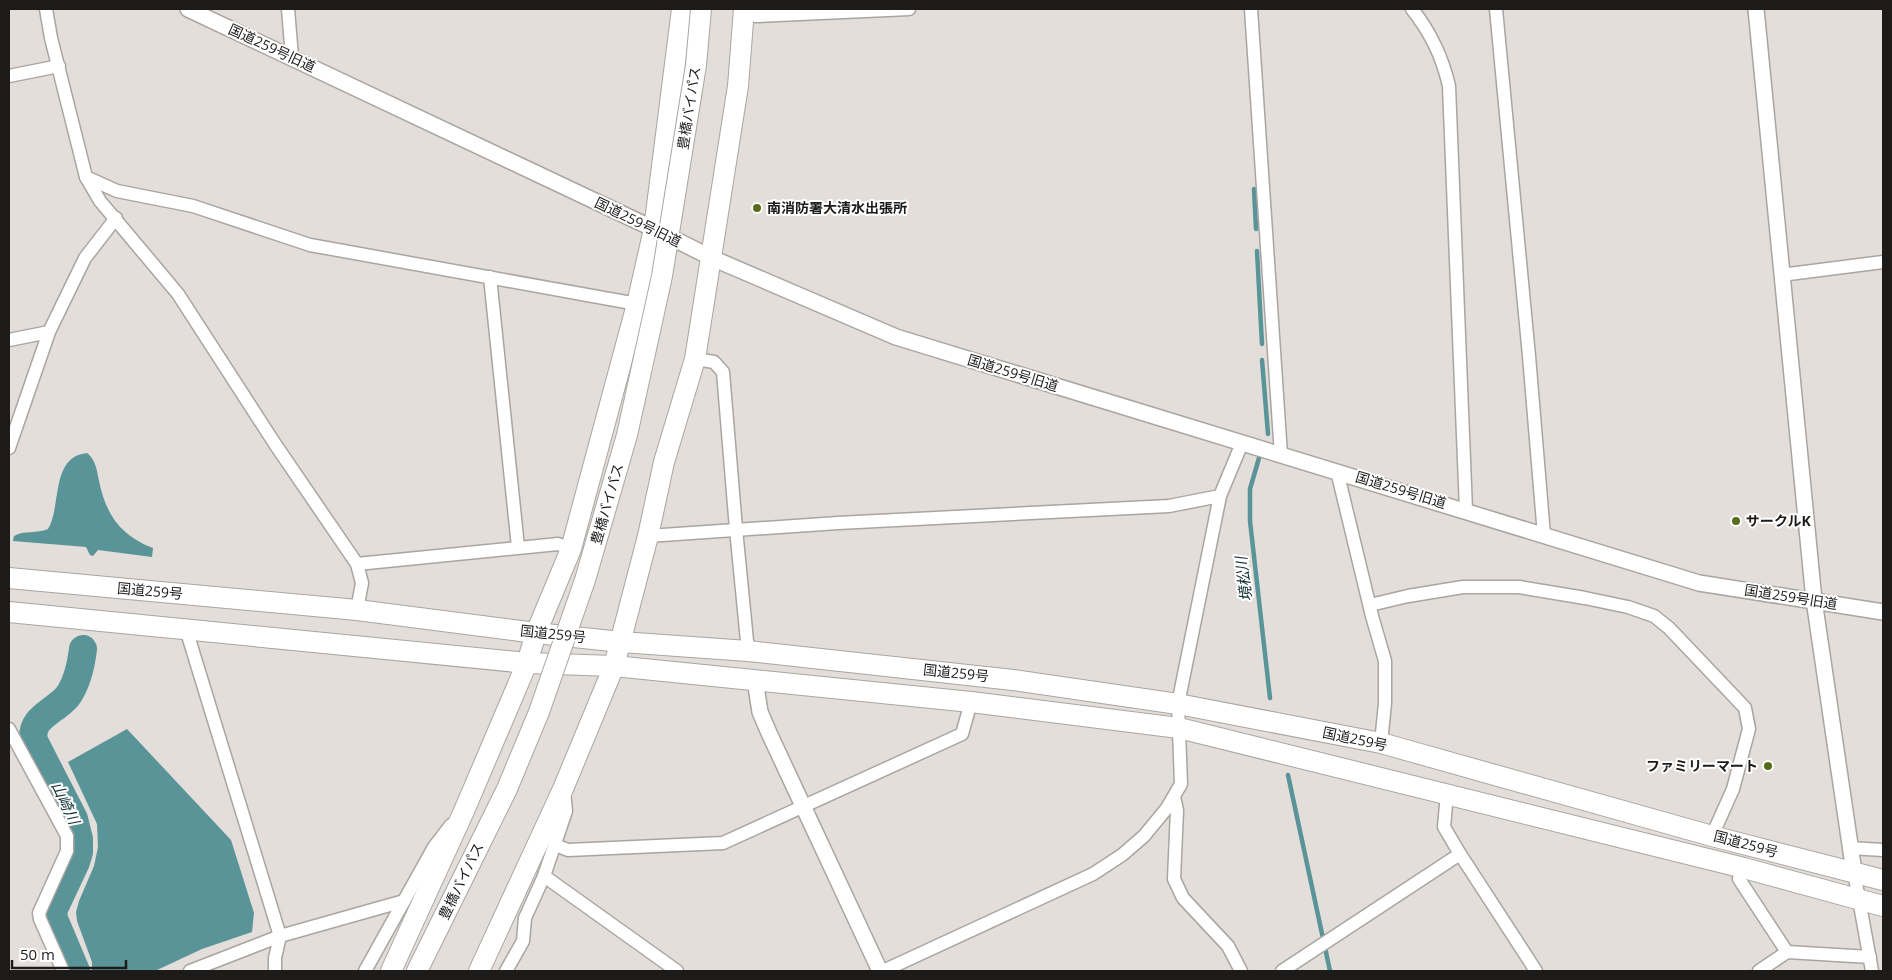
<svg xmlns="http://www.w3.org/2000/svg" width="1892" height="980" viewBox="0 0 1892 980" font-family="'Open Sans','Noto Sans JP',sans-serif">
<rect width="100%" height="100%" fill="#e3deda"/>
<g fill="#599499">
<path d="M87,453C96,460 97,471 99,481C106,515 121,536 153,548L152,557L98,550L93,556L90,555L86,547L13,541L14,536C24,530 37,534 48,529C62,506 50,457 87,453Z"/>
<polygon points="127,729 231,840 254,913 252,932 202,949 155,971 92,971 92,962 77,921 76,912 79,901 94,866 98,847 97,824 68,762"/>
</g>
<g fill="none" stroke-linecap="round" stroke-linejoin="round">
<g stroke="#599499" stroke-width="4.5">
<polyline points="1254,189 1256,229"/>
<polyline points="1257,251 1262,344"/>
<polyline points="1262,360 1268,434"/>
<polyline points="1259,458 1250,489 1250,521 1270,698"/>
<polyline points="1288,775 1330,971"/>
</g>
<path stroke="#599499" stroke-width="28" d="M76,971L54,919L53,911L76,862L79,852V839L74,819L34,741C29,718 54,712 67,697C77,684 81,665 83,649"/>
<defs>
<g id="minor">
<polyline points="46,9 51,38 86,177 100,201 178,294 275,444 357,564 362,583 357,610"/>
<polyline points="288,9 292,57"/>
<polyline points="1251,9 1281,455"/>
<path d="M1412,9C1431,33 1442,56 1449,86L1466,510"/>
<polyline points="1496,9 1529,356 1544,535"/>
<polyline points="756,16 909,9"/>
<polyline points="9,76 59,66"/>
<polyline points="86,177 117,191 193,206 310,245 637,304"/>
<polyline points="1781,275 1883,262"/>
<polyline points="490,277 518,547"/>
<polyline points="9,340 49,332"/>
<polyline points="695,359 714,362 723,372 736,529 748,651"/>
<polyline points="9,448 49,332 85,258 116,218"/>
<polyline points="1337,471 1372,616 1385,661 1385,703 1381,743"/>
<polyline points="648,536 838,523 1169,506 1220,496"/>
<polyline points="357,564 558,544 571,549"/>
<polyline points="1370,605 1408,596 1463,587 1519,587 1585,598 1628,607 1654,616 1669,628 1745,708 1749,729 1733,789 1712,836"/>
<polyline points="186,629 280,936 275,958 275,971"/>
<polyline points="9,729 67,836 67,851 39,913 40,919 63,971"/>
<polyline points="1447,793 1444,827 1460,854 1536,971"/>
<polyline points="1174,797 1177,810 1174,879 1183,898 1228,946 1241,971"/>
<polyline points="555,845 568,850 723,843 962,734 971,702"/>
<polyline points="1850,848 1883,850"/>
<polyline points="1744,868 1739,879 1787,952"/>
<polyline points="1854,872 1872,971"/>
<polyline points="544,876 677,971"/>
<polyline points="190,971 280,936 404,901"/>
<polyline points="365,971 434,847 451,825"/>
<polyline points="506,971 523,941 525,918 544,876 566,811 564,791"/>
<polyline points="883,971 1093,874 1122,855 1144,836 1167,808 1181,784 1178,704 1220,496 1242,443"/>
<polyline points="1282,971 1460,854"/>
<polyline points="1759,971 1787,952 1870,957"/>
</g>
<g id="tertiary">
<polyline points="188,9 654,229 712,258 896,337 1699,583 1883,612"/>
<polyline points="1756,9 1814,600 1854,872"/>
<polyline points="755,680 760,712 769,733 880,971"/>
</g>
<g id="trunk">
<polyline points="9,578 357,610 536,633 621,642 748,651 1013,680 1178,704 1381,743 1712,836 1883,880"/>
<polyline points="9,612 527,663 614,666 971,702 1179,728 1744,868 1883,906"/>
<polyline points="391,971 464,811 527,663 536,633 571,549 637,304 654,229 682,9"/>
<polyline points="417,971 507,789 539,712"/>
<polyline points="479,971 563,789 614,666 648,536 664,462 695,359 738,86 744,9"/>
</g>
</defs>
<use href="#minor" stroke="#a9a5a1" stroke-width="15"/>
<use href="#tertiary" stroke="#a9a5a1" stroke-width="18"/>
<use href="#trunk" stroke="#a9a5a1" stroke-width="22"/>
<use href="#minor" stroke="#fff" stroke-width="12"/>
<use href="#tertiary" stroke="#fff" stroke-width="15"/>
<use href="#trunk" stroke="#fff" stroke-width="20"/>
<defs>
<polyline id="trunk-bridge" points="539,712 585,580 627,435 662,276 696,65 701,9"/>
</defs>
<use href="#trunk-bridge" stroke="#a9a5a1" stroke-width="22" stroke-linecap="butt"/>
<use href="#trunk-bridge" stroke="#fff" stroke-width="20"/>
</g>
<g fill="#576c1b" stroke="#fff" stroke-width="2">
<circle cx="757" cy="208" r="5"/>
<circle cx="1736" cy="521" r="5"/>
<circle cx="1768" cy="766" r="5"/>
</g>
<g text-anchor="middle" stroke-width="4" stroke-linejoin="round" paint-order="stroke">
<g font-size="14" fill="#1d1b1a" stroke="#fff">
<text transform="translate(272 48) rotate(25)" y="5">国道259号旧道</text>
<text transform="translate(689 108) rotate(-81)" y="5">豊橋バイパス</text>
<text transform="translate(638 222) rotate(26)" y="5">国道259号旧道</text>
<text transform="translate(1013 373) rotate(17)" y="5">国道259号旧道</text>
<text transform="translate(1401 490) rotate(17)" y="5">国道259号旧道</text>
<text transform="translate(607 504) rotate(-74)" y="5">豊橋バイパス</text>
<text transform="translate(150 591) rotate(5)" y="5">国道259号</text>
<text transform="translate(1791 597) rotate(9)" y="5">国道259号旧道</text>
<text transform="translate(553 634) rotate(6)" y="5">国道259号</text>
<text transform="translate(956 673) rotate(6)" y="5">国道259号</text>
<text transform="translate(1355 739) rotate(12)" y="5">国道259号</text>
<text transform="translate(1746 844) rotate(15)" y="5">国道259号</text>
<text transform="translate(461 881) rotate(-64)" y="5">豊橋バイパス</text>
</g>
<g font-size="14" font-weight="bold" fill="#1d1b1a" stroke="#fff" text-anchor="start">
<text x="767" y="213">南消防署大清水出張所</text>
<text x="1746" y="526">サークルK</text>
<text x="1758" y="771" text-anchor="end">ファミリーマート</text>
</g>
<g font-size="15" font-style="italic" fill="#0f2f31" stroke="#fff">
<text transform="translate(1244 579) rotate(-97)" y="5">境松川</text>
<text transform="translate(65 803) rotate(65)" y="5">山崎川</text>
</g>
</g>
<rect width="1892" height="980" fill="none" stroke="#1d1b1a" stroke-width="20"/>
<path d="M12 960v8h114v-8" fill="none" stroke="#1d1b1a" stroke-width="2.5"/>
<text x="20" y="960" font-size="15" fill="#1d1b1a" stroke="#ffffff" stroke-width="4" paint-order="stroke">50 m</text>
</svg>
